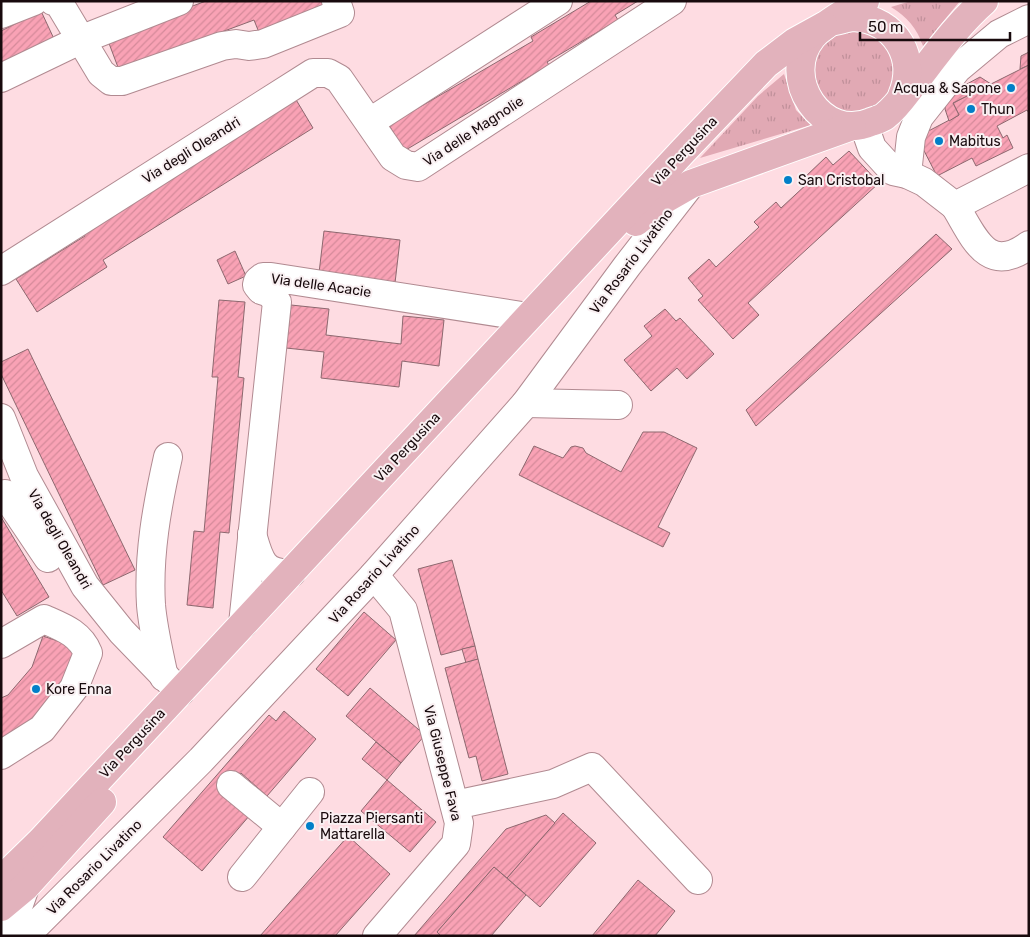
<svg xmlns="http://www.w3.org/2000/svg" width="1030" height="937" viewBox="0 0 1030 937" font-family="Rubik,sans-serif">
<defs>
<pattern id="grass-tufts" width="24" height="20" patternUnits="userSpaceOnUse" patternTransform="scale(1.25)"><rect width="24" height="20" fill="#e1a9b4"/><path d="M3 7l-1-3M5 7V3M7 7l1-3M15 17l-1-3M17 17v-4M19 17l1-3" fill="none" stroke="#c0909a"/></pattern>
<pattern id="building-hatch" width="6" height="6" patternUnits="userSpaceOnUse" patternTransform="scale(1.25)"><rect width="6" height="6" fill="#f9a2b5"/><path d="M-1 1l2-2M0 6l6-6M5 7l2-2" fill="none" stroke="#d58a9a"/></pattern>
</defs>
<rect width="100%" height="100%" fill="#fedce2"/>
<g fill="url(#grass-tufts)">
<path d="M911,1H960L923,46C917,28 907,17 891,7Z"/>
<polygon points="848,27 872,31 896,58 891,94 872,110 848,114 826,103 813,83 813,58 826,37"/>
<polygon points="784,74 796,110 811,125 700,158 758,96"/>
</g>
<g fill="url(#building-hatch)" stroke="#8d686f">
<polygon points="206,1 329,1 331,8 260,35 254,20 119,70 107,38"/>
<polygon points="591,1 638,1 615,15 618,20 547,62 549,65 404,151 389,125 533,41 531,37"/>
<polygon points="41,11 55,41 1,67 1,31"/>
<polygon points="1029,52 1029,65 1020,69 1021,56"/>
<polygon points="1029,65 1029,113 1027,110 997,126 1003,138 1007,135 1013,148 976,166 972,158 937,176 917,137 959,115 953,103"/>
<polygon points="980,77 991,84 953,103 959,115 949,121 945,109 946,102 950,93"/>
<polygon points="295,98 313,128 103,260 107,267 37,312 16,279 85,236 83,231"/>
<polygon points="849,151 879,183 748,303 759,315 733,339 698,300 703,296 688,278 709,259 716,267 759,227 754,222 776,202 781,208 809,182 805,177 826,157 833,165"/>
<polygon points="324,231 400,240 395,283 319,273"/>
<polygon points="936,234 952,249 756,426 746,410"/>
<polygon points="235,251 246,276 228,284 217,260"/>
<polygon points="219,300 245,302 238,377 244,378 229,533 220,532 213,608 187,605 194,531 204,532 218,377 212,377"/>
<polygon points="291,305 329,309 326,335 401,344 403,316 444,320 439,366 402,361 399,387 321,378 324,352 286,348"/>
<polygon points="665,309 676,321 680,318 714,354 687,379 677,368 651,391 624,360 652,336 644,326"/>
<polygon points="28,349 135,570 103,585 1,374 1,362"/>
<polygon points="643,432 664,432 697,448 658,527 670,533 663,547 519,475 534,446 563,458 571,447 575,446 583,448 586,453 621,472"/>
<polygon points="1,517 49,597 17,616 1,590"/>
<polygon points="452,560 475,646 441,655 418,569"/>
<polygon points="364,612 396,640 348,696 316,669"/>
<polygon points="43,636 78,648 66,679 35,719 1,739 1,698 8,695 32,667"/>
<polygon points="475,646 478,659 466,663 462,649"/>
<polygon points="478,659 508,774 482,781 476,756 469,758 445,668"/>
<polygon points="370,688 425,735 401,763 346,716"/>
<polygon points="284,711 316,739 267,796 241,773 224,793 250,815 202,871 163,837 269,715 276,721"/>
<polygon points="376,742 401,763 387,780 362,759"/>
<polygon points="387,780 436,822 410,852 361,811"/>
<polygon points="563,813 596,843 540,907 507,878"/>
<polygon points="546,815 555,823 507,878 494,867 437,932 441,936 414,936 506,829"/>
<polygon points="348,836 390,874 335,936 260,936"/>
<polygon points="494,867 526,895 491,936 441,936 437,932"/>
<polygon points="638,880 675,911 655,936 592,936"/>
</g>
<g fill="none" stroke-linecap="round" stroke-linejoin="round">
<defs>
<g id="minor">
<polyline points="53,1 59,3 101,73 111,81 122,81 222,46 236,44 249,46 263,44 340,13 336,1"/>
<polyline points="1,14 34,1"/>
<polyline points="1,78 80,40 179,1"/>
<polyline points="370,122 558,1"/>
<polyline points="864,125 872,148 893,171 907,174 924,182 955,206 1029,168"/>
<polyline points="907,174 911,137 919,117 957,69 999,34 1029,19"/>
<path d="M955,206C974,237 987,276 1029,245"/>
<polyline points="1,271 313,73 328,73 339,79 393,157 406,165 418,167 672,1"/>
<polyline points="526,403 618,405"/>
<polyline points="1,418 24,476 85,586 122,632 180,692"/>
<polyline points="5,494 48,558"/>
<path d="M252,534C259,558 262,575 291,573"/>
<polyline points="374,575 403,610 459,823 456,844 377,936"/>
<polyline points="243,624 277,302 270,293 261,290 257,285 258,281 263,277 271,277 528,317"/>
<path d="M1,644L44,619C62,627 80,633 88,653L74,688L42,729L1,755"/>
<path d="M164,677C159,653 153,629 151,605C148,555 157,506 168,457"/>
<polyline points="231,785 282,827"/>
<polyline points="455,805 553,784 592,767 698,880"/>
<polyline points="242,877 310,792"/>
<polyline points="8,936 25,887"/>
<polyline points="25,936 201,760 374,575 526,403 627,266 690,185"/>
</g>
<g id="major">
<path d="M865,1C853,7 820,27 812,37C779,78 822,143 871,122C876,120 881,119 885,116C898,106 907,91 917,79C938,52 958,24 984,1"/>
<path d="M835,21C841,20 848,17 854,17C896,20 918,58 902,96"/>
<polyline points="636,222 663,200 691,184 852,126"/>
<polyline points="1,880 41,841 684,150 766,64 795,42 824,26"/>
<polyline points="1,907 25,887 102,802"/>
</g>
</defs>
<use href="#minor" stroke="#b18a91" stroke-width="30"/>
<use href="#major" stroke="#fff" stroke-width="30"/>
<use href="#minor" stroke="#fff" stroke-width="28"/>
<use href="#major" stroke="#e2b2bc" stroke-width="28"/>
</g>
<g fill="#017fc8" stroke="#f9f0f2" stroke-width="2">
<circle cx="1011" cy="88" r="5"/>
<circle cx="971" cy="109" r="5"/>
<circle cx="939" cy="141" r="5"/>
<circle cx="788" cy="180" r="5"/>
<circle cx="36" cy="689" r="5"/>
<circle cx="310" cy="826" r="5"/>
</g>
<g text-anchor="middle" stroke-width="4" stroke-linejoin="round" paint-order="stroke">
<g font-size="14" fill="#180a0d" stroke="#f9f0f2" text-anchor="start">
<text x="1001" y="93" text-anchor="end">Acqua &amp; Sapone</text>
<text x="981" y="114">Thun</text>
<text x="949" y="146">Mabitus</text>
<text x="798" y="185">San Cristobal</text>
<text x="46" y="694">Kore Enna</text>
<text x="320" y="823">Piazza Piersanti<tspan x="320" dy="16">Mattarella</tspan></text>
</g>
<g font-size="14" fill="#180a0d" stroke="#f9f0f2">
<text transform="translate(473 131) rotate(-33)" y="5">Via delle Magnolie</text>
<text transform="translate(191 150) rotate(-32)" y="5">Via degli Oleandri</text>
<text transform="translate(684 151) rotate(-47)" y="5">Via Pergusina</text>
<text transform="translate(631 261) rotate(-53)" y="5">Via Rosario Livatino</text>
<text transform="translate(321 285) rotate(8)" y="5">Via delle Acacie</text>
<text transform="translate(407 447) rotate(-47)" y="5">Via Pergusina</text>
<text transform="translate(60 539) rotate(60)" y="5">Via degli Oleandri</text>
<text transform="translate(374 574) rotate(-48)" y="5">Via Rosario Livatino</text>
<text transform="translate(132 743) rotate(-47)" y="5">Via Pergusina</text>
<text transform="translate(443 763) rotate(76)" y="5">Via Giuseppe Fava</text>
<text transform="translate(94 867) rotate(-45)" y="5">Via Rosario Livatino</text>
</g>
</g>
<rect width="1030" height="937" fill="none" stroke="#180a0d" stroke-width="5"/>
<path d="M860 32v8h150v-8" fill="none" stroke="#180a0d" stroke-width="2.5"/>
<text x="868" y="32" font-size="15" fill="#180a0d" stroke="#f9f0f2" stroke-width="4" paint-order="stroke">50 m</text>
</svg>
